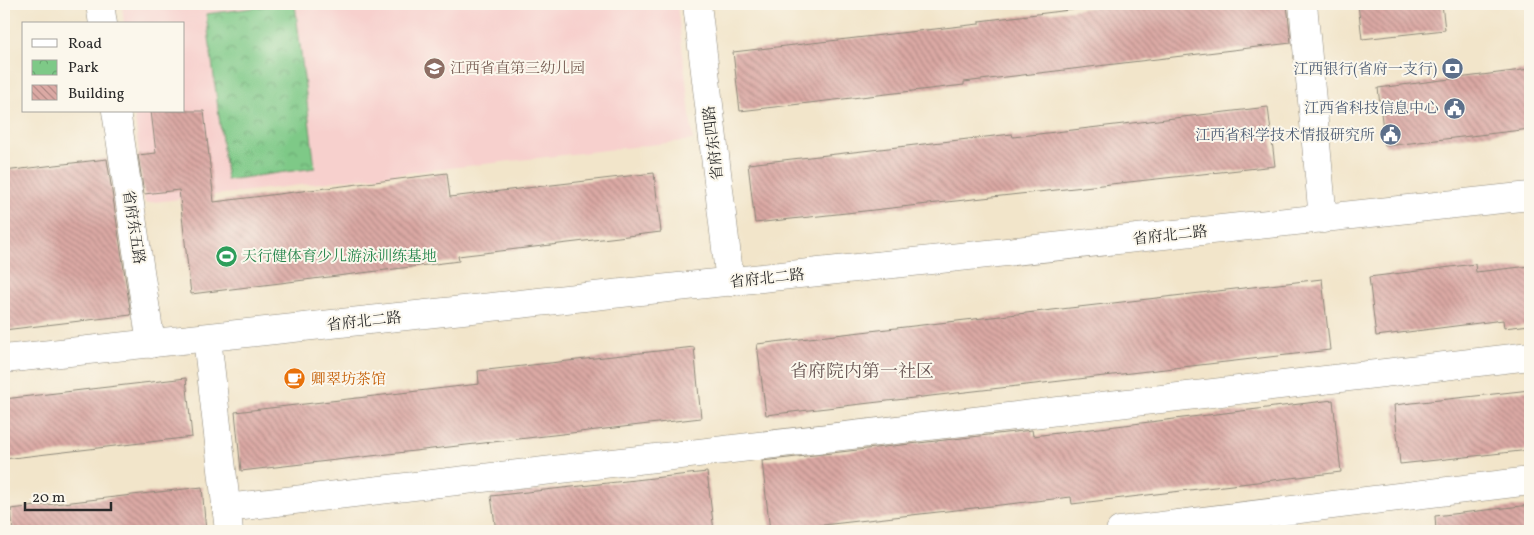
<svg xmlns="http://www.w3.org/2000/svg" width="1534" height="535" viewBox="0 0 1534 535" font-family="Vollkorn,'Noto Serif SC',serif">
<defs>
<pattern id="park-crowns" width="20" height="18" patternUnits="userSpaceOnUse" patternTransform="scale(1.25)"><rect width="20" height="18" fill="#7ec987"/><path d="M2 6a3 3 0 1 1 6 0M12 15a3 3 0 1 1 6 0" fill="none" stroke="#67a36f"/></pattern>
<pattern id="building-back-hatch" width="6" height="6" patternUnits="userSpaceOnUse" patternTransform="scale(1.25)"><rect width="6" height="6" fill="#dba9a4"/><path d="M-1 5l2 2M0 0l6 6M5-1l2 2" fill="none" stroke="#b28a86"/></pattern>
</defs>
<rect width="100%" height="100%" fill="#fbf7ec"/>
<filter id="ink" filterUnits="userSpaceOnUse"><feTurbulence type="fractalNoise" baseFrequency=".02" numOctaves="2"/><feDisplacementMap in="SourceGraphic" scale="10" xChannelSelector="R" yChannelSelector="G"/><feConvolveMatrix kernelMatrix="1 2 1 2 8 2 1 2 1" color-interpolation-filters="sRGB"/></filter>
<filter id="wash" filterUnits="userSpaceOnUse"><feTurbulence type="fractalNoise" baseFrequency=".0096" numOctaves="4" result="noise"/><feDisplacementMap in="SourceGraphic" scale="20" xChannelSelector="R" yChannelSelector="G"/><feGaussianBlur stdDeviation="1.12" result="paint"/><feColorMatrix in="noise" values="0 0 0 0 0 0 0 0 0 0 0 0 0 0 0 0 0 1.4 0 .05"/><feComposite in="paint" operator="in"/></filter>
<g filter="url(#wash)">
<rect width="100%" height="100%" fill="#f2e5ca"/>
<polygon fill="#f7d0cd" points="122,4 677,4 693,140 145,203 134,111 184,111 184,24 124,24"/>
<polygon fill="url(#park-crowns)" stroke="#547a59" points="283,4 295,4 315,168 227,180 206,14"/>
<g id="blocks">
<g fill="url(#building-back-hatch)">
<polygon points="1120,4 1287,4 1291,43 964,82 964,85 740,111 733,52 979,24 979,21"/>
<polygon points="1358,4 1442,4 1445,30 1362,39"/>
<polygon points="1530,69 1530,129 1385,146 1378,88"/>
<polygon points="1268,107 1275,166 755,223 748,164 1012,134 1013,137"/>
<polygon points="151,111 204,111 214,202 447,173 450,197 654,173 661,232 458,256 459,261 191,294 179,190 144,194 138,155 156,153"/>
<polygon points="107,159 131,315 4,330 4,171"/>
<polygon points="1475,264 1476,272 1530,266 1530,325 1504,328 1503,320 1376,336 1369,277"/>
<polygon points="1322,279 1330,350 766,415 757,344"/>
<polygon points="694,347 701,418 241,471 235,412 479,384 478,371"/>
<polygon points="186,378 192,437 4,459 4,399"/>
<polygon points="1530,390 1530,450 1400,464 1394,405"/>
<polygon points="1333,400 1341,472 1072,504 1071,497 770,531 762,461 1032,430 1033,436"/>
<polygon points="707,472 714,531 496,531 491,496"/>
<polygon points="202,487 206,531 13,531 11,509"/>
<polygon points="1530,505 1530,531 1436,531 1435,516"/>
</g>
</g>
</g>
<g filter="url(#ink)">
<use href="#blocks" fill-opacity="0" stroke="#8e887a" stroke-width="1"/>
<g fill="none" stroke-linecap="round" stroke-linejoin="round">
<defs>
<g id="minor">
<polyline points="100,4 103,24"/>
<polyline points="697,4 730,282"/>
<polyline points="1303,4 1323,219"/>
<polyline points="116,111 151,344"/>
<polyline points="207,338 229,531"/>
<polyline points="4,359 1530,196"/>
<polyline points="226,508 1530,356"/>
<polyline points="1120,531 1530,481"/>
</g>
</defs>
<use href="#minor" stroke="#8e887a" stroke-width="29"/>
<use href="#minor" stroke="#fff" stroke-width="28"/>
</g>
</g>
<defs>
<symbol id="school-disc" viewBox="-11 -11 22 22"><circle r="9.5" fill="#8d6e63" stroke="#fbf7ec"/><path d="M0-5L7-2L0 1L-7-2ZM-4 1L0 2.5L4 1V4Q0 6-4 4Z" fill="#fff"/></symbol>
<symbol id="bank-disc" viewBox="-11 -11 22 22"><circle r="9.5" fill="#5c6f8a" stroke="#fbf7ec"/><path d="M-6-4H6V4H-6ZM0-2.3a2.3 2.3 0 1 0 0 4.6a2.3 2.3 0 1 0 0-4.6Z" fill="#fff"/></symbol>
<symbol id="civic-disc" viewBox="-11 -11 22 22"><circle r="9.5" fill="#5c6f8a" stroke="#fbf7ec"/><path d="M-.6-6.5H3V-4.5H.6V-3L4-1V1h2V6H-6V1h2V-1L-.6-3ZM-1.2 2.5V6h2.4V2.5Z" fill="#fff"/></symbol>
<symbol id="stadium-disc" viewBox="-11 -11 22 22"><circle r="9.5" fill="#2e9e5b" stroke="#fbf7ec"/><path d="M0-5a6.5 5 0 1 0 0 10a6.5 5 0 1 0 0-10ZM-3.5-1.8h7v3.6h-7Z" fill="#fff"/></symbol>
<symbol id="cafe-disc" viewBox="-11 -11 22 22"><circle r="9.5" fill="#e8710a" stroke="#fbf7ec"/><path d="M-5.5-4.5H6V0H3Q3 3.5 0 3.5H-2.5Q-5.5 3.5-5.5 0ZM3-3.2v2h1.7v-2ZM-6 4.5H4V6H-6Z" fill="#fff"/></symbol>
</defs>
<g fill-rule="evenodd">
<use href="#school-disc" x="422" y="56" width="25" height="25"/>
<use href="#bank-disc" x="1440" y="56" width="25" height="25"/>
<use href="#civic-disc" x="1442" y="96" width="25" height="25"/>
<use href="#civic-disc" x="1378" y="122" width="25" height="25"/>
<use href="#stadium-disc" x="214" y="244" width="25" height="25"/>
<use href="#cafe-disc" x="282" y="366" width="25" height="25"/>
</g>
<g text-anchor="middle" stroke-width="4" stroke-linejoin="round" paint-order="stroke">
<g font-size="15" fill="#785e54" stroke="#fbf7ec" text-anchor="start">
<text x="450" y="73">江西省直第三幼儿园</text>
</g>
<g font-size="15" fill="#4e5e75" stroke="#fbf7ec" text-anchor="end">
<text x="1437" y="74">江西银行(省府一支行)</text>
<text x="1439" y="113">江西省科技信息中心</text>
<text x="1375" y="140">江西省科学技术情报研究所</text>
</g>
<g font-size="15" fill="#2b2b2b" stroke="#fbf7ec">
<text transform="translate(713 143) rotate(-97)" y="5">省府东四路</text>
<text transform="translate(134 227) rotate(81)" y="5">省府东五路</text>
<text transform="translate(1170 235) rotate(-6)" y="5">省府北二路</text>
<text transform="translate(767 278) rotate(-6)" y="5">省府北二路</text>
<text transform="translate(364 321) rotate(-6)" y="5">省府北二路</text>
</g>
<g font-size="15" fill="#27864d" stroke="#fbf7ec" text-anchor="start">
<text x="242" y="261">天行健体育少儿游泳训练基地</text>
</g>
<g font-size="15" fill="#c56008" stroke="#fbf7ec" text-anchor="start">
<text x="311" y="384">卿翠坊茶馆</text>
</g>
<g font-size="18" fill="#695755" stroke="#fbf7ec">
<text x="862" y="377">省府院内第一社区</text>
</g>
</g>
<rect width="1534" height="535" fill="none" stroke="#fbf7ec" stroke-width="20"/>
<rect x="22" y="22" width="162" height="90" fill="#fbf7ec" stroke="#a8a59f"/>
<rect x="32" y="39" width="25" height="8" fill="#ffffff" stroke="#a8a59f"/>
<text x="68" y="48" font-size="15" fill="#2b2b2b">Road</text>
<rect x="32" y="60" width="25" height="15" fill="url(#park-crowns)" stroke="#a8a59f"/>
<text x="68" y="72" font-size="15" fill="#2b2b2b">Park</text>
<rect x="32" y="85" width="25" height="15" fill="url(#building-back-hatch)" stroke="#a8a59f"/>
<text x="68" y="98" font-size="15" fill="#2b2b2b">Building</text>
<path d="M25 502v8h86v-8" fill="none" stroke="#2b2b2b" stroke-width="2.5"/>
<text x="32" y="502" font-size="15" fill="#2b2b2b" stroke="#fbf7ec" stroke-width="4" paint-order="stroke">20 m</text>
</svg>
